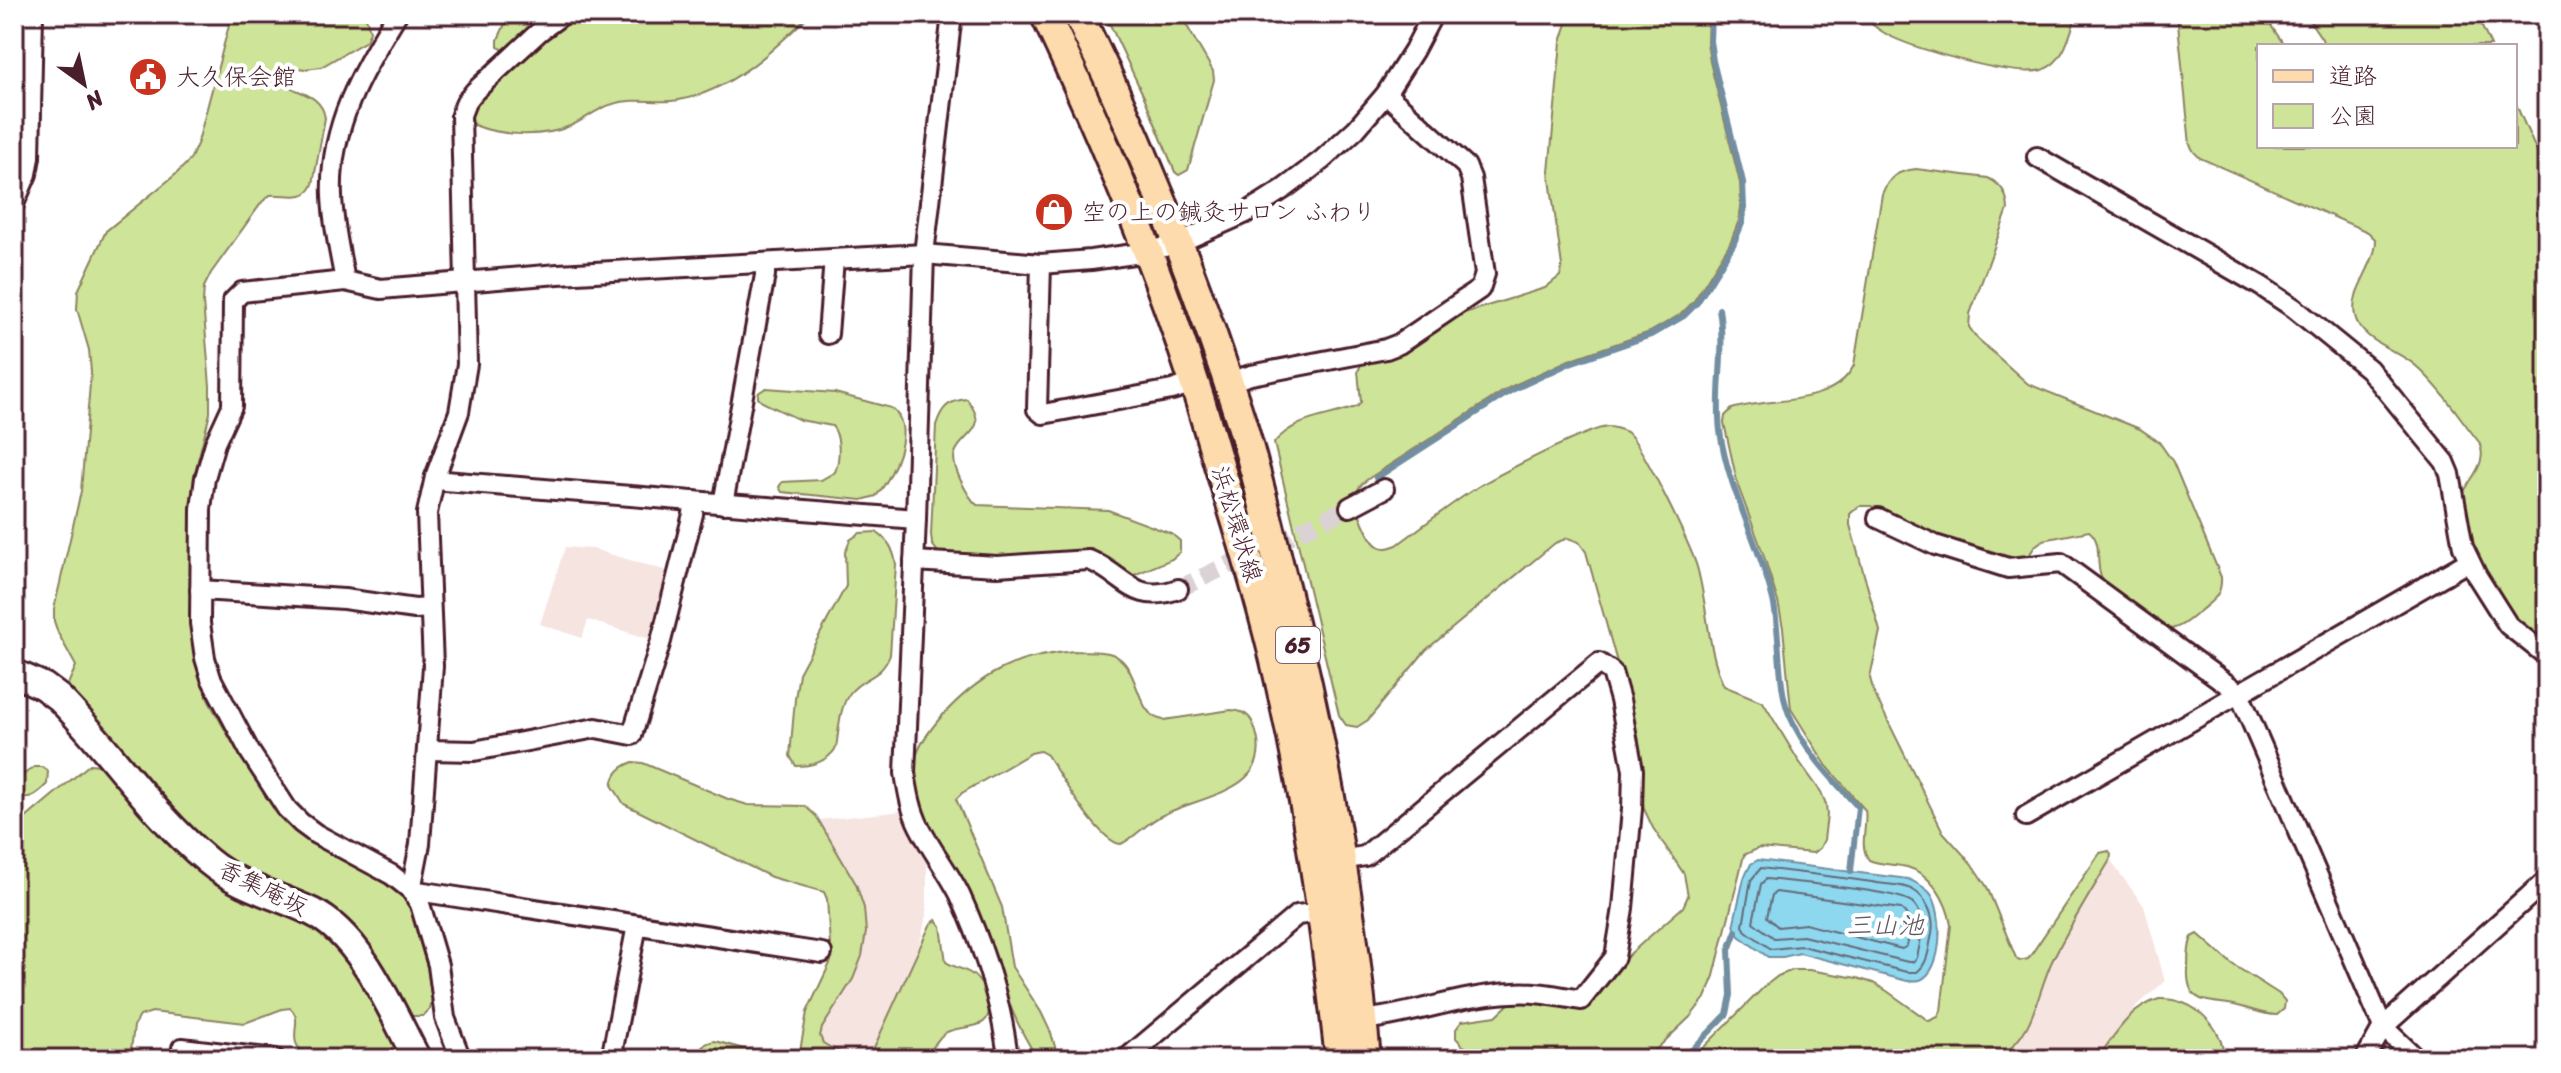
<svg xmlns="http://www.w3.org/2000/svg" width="2561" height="1073" viewBox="0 0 2561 1073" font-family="Sriracha,'Klee One',sans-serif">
<rect width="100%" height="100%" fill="#fff"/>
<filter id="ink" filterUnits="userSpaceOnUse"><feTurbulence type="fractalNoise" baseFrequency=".0125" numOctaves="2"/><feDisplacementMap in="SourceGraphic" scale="16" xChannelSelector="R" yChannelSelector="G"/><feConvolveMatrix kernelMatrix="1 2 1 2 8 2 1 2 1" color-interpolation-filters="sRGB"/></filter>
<g filter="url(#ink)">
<g fill="#f6e4e1">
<polygon points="565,547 593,549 670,572 653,640 588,620 582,638 540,624"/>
<polygon points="904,811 927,856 927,914 917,954 877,1045 872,1052 864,1056 854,1056 829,1047 823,1043 820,1036 822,1028 853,979 818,820"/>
<polygon points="2110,860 2144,906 2165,981 2137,1006 2097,1059 1995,1059 2012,1049 2022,1037 2030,1023 2046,972"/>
</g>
<g fill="#cee499" stroke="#8c8262" stroke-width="2">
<path d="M232,14H365L370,31L366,41L321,67L305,69L285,66L278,69L275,75C288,95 321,89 325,118L313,184C306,203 286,193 270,195L262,202L211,273L204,287L203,302L210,386V413L194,476L190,508V623L195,660L201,682L211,705L241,758L279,815L294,831L310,843L386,884L403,897L410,908L427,967L432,999L430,1009L423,1016H412L404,1009L366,942L337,912L232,863C168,817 120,749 71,690L68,684L76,666L58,633L54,621V609L81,491L91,372L89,350L77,309L78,291L106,231L175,175L190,160L198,142Z"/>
<polygon points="509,14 546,14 504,50 498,47 498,40"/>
<path d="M580,14H810C774,50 731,91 679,100C657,104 637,97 613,104C597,108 585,120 570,126C543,138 501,136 474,125L471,115C481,89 555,30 580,14Z"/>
<polygon points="1105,14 1180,14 1213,71 1214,80 1188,170 1179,175 1175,172 1145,99"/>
<path d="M1570,14H1708L1707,42L1710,62L1740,183L1741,208L1739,220L1730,243L1694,301L1681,314L1650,332L1569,360L1510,387L1368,479C1362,484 1358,487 1356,494C1354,505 1369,541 1378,546C1385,550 1391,547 1397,545C1423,526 1449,505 1476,488C1496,476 1591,426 1609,427C1613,427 1623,430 1627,432C1641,442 1691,547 1697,567C1708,606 1707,650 1724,686L1763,702L1798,760L1821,792L1826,804L1827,815L1824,840L1820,848L1813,853L1759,848L1744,855L1714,976L1705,998L1690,1017L1646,1059H1485L1462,1045L1456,1038V1029L1462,1021L1496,1016L1511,1002L1530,1000L1575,1007L1631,953L1683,907L1688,896L1684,874L1653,828L1644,809L1627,698L1586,552L1579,542L1568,538L1555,543L1426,650L1368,720L1357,727L1346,725L1339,715L1274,443C1296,416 1329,418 1358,406L1361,402L1358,371L1363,361L1458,315L1545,288L1560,276L1562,266L1549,172L1561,42Z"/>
<path d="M1863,14H2077C2070,33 2065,63 2042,70C2015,78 1912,49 1886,34C1877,29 1869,23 1863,14Z"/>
<path d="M2177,14H2263L2285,46H2259V146H2515V102L2547,175V648L2512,621L2474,558L2462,496C2470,477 2489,463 2479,442C2459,417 2440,387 2416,366C2399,350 2361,342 2355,316C2349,290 2376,266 2376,240L2368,232L2200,158L2194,152L2190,145Z"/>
<polygon points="2305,14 2476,14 2491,46 2324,46 2322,39"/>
<path d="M1916,169L1988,178C2002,185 2007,193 2008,209L1970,314L1969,327L1977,338L2028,384L2140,429L2159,442L2173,462L2221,577C2222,596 2214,599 2200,611C2191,618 2180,629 2169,629C2155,628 2107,590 2101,577C2095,561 2103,542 2089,531L2043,540L2035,546L2028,557L2009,561L1938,538L1871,506H1859L1850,514V525L1880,631L1870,678L1874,693L1943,832L1971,863L1987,887L2016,958L2019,961L2028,959L2100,853L2109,851L2111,855L2110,860C2091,892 2071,924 2054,957C2035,995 2037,1033 1998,1058L1692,1059L1765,986L1778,976L1793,970H1809L1857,978L1873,983L1887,991L1929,1021L1938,1017L1941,1011L1951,925C1947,901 1932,874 1907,867C1894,864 1881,865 1869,860C1858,845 1868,827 1865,810L1826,765L1791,709L1783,628L1778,602L1763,553L1738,486L1724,423L1725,416L1732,409C1771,397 1834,407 1854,365L1882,194C1889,177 1897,171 1916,169Z"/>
<path d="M766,388L835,393L891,408C917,426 893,477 876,496L862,500L782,492L779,487L782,482L821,480L835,472C840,459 841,436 832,426L800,420L762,402L758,398V393Z"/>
<path d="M967,399C991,432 964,431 955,453C950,465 968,497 977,505L1108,510L1172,534L1180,541V552L1172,559L1132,576L1091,552L997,558L946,555L938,552L932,544L931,534L936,425C942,407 948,401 967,399Z"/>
<path d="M876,532C889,541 893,548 896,564L890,655C880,680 864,675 850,693C839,707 839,731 836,748C827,762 812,766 796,766L790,756L795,699L799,673L846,586L845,552L850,540L860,533Z"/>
<path d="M1074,651C1086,652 1100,650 1112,654C1142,666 1133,716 1164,720L1231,710C1242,711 1250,714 1254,726C1279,792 1199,795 1161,816C1146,823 1136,837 1121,844C1100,843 1059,774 1047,755L1040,751L1031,753L962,793L956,799L1002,907L1012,967L1041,1012L1051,1033L1056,1050L1053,1059H1038C1005,1010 992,950 970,896C956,862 930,835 919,799C908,762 917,745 941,717C980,674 1015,656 1074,651Z"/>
<path d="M633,762L643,763L728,799L748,805L805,806L816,816L856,884L864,908L866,932L862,956L853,979L822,1028L820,1036L823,1043C837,1052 857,1060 872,1052L930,925L936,920L941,926L946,962C956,969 970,969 978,980C984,986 987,994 988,1002C995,1034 961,1023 945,1033C936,1039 932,1050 927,1059H792L800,1051L807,1012L831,961L827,899L824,892L771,877L624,804L612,785C615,772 620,767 633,762Z"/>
<path d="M90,764L99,765L106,770L218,884C247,900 279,909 309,924C353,947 380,1016 403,1059C380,1059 305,1068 296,1043C292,1030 302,1019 290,1008L282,1009L245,1023L152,1012L140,1016L134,1026L130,1059H14V828Z"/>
<path d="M34,767H42L48,771L47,784C39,793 26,804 15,792L16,780Z"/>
<path d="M2198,934L2232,964L2279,994L2285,1001L2284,1009L2277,1015C2262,1015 2249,1008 2234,1005C2206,1000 2186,1005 2188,968C2188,957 2188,946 2192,937Z"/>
<path d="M2159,999C2193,998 2223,1025 2224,1059H2097C2115,1035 2129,1008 2159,999Z"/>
<path d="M715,1041L780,1059H697C700,1048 703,1043 715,1041Z"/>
</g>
<path fill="#8dd8ee" stroke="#728ea0" stroke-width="2" d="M1758,860L1908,879C1916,883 1924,886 1930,893C1944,910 1944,971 1920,980C1916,981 1911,980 1907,981L1800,953L1783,957H1768L1739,936L1735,929L1734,922L1744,878L1751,864Z"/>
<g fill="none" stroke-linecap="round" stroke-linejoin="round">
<g stroke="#656979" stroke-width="2">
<path d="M1761,868C1800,873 1839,877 1877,883C1889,885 1903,884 1913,890C1927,898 1935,917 1932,933C1929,946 1929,963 1917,972H1907L1802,946L1771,949L1746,931L1743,926L1751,880Z"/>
<path d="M1766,879C1790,882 1902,890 1914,904C1928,919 1920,941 1917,958L1914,962H1908L1803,936L1774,938L1753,922L1761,884Z"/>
<path d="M1776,892L1901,909C1914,918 1909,933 1907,946L1902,949L1805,924L1778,927L1767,917L1772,895Z"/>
</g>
<g stroke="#728ea0" stroke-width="6">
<path d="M1719,309C1726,351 1715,390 1720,431C1728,490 1759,542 1773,600C1781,634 1777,686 1789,714C1804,750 1832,779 1858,807L1851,871"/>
<polyline points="1376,478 1512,390 1570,363 1651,335 1684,316 1697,303 1733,245 1743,221 1744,208 1743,182 1713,61 1710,41 1711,14"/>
<polyline points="1683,1059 1727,1014 1731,995 1729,950 1736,931"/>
</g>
<polyline stroke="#dbd2d5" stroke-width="18" stroke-dasharray="18 9" stroke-linecap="butt" points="1178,589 1350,507"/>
<defs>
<g id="street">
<polyline points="563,14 540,31 475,91 466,102 461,115 467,364 459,412 435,477 427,513 433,666 420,844 411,890 822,953"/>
<path d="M952,14L924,254L916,519L905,773C908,792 911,810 919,826C931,850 948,871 960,895C983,946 1002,1003 1008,1059"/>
<polyline points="2037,157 2261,286 2294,308 2369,369 2445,462 2450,474 2463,547 2477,576 2508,625 2547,656"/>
<polyline points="14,204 27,174 30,157 33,14"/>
<polyline points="1041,264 1037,409 1043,414 1172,390 1194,383"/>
<path d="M345,281C340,253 333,225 332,196C329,127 362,71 397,14"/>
<polyline points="828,334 834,259"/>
<polyline points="1228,382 1251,375 1386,349 1399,344 1480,289 1485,274 1471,178 1466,166 1386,94"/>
<polyline points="435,477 445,481 916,519"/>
<polyline points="723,504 765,275 765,263"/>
<polyline points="1350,507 1384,489"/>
<polyline points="1878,518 1935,545 2008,568 2061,563 2239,693 2383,1027 2417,1059"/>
<path d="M914,561L997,566L1089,560C1126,575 1132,605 1178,589"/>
<polyline points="200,590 344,599 415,609 430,608"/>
<polyline points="429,750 474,751 596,728 632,735 661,641 693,514 694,501"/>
<polyline points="2026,816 2469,561"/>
<path d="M1341,860L1365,856L1599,663L1612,672L1620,700L1633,770L1632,809L1623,908L1615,957L1581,1000C1558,996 1535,991 1512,993C1461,995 1412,1015 1362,1020"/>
<polyline points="181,1059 182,1048 275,1059"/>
<polyline points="461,1059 445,1018 438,965 420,904 411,890 392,875 316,834 301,823 287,809 250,752 211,678 205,658 200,623 201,509 205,478 215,443 232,406 233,301 242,292 345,281 381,289 558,274 924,254 1041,264 1091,260 1148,252 1178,243 1246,213 1285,188 1322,160 1356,129 1386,94 1414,50 1433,14"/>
<polyline points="611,1059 637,925"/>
<polyline points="1126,1059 1297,915 1322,912"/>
<polyline points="2365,1059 2383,1027 2547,880"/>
</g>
<path id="secondary" d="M14,673L43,686L59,698C111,750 151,814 208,861C239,887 277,895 312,912C361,935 392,1012 417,1059"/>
<g id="primary">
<path d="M1045,14C1102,134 1154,258 1195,385C1205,415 1213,447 1223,478C1246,551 1268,624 1284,700C1310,818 1327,939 1340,1059"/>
<path d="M1078,14C1142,144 1196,280 1240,418C1258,476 1271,535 1286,594C1324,747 1352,902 1366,1059"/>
</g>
</defs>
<use href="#street" stroke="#4a1f2b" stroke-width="24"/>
<use href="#secondary" stroke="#4a1f2b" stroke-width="32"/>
<use href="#primary" stroke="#4a1f2b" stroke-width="34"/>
<use href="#street" stroke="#fff" stroke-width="18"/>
<use href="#secondary" stroke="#fff" stroke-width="26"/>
<use href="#primary" stroke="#fddbac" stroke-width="28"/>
</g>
</g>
<defs>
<symbol id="civic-disc" viewBox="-11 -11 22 22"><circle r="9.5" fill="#c8321e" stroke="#fff"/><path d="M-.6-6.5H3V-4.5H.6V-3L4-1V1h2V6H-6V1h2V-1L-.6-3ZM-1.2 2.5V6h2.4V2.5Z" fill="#fff"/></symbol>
<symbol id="shop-disc" viewBox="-11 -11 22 22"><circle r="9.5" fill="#c8321e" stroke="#fff"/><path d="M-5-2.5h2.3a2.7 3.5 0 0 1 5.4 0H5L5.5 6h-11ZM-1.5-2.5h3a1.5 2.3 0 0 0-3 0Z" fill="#fff"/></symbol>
</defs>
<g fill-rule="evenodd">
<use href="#civic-disc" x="126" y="55" width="44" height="44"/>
<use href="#shop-disc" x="1032" y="190" width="44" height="44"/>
</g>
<g text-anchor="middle" stroke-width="8" stroke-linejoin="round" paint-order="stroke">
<rect fill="#fff" stroke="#80626b" stroke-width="2" x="1276" y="627" width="44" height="36" rx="6"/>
<g font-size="22" font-weight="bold" fill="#4a1f2b">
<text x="1298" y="653">65</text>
</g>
<g font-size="24" fill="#4a1f2b" stroke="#fff" text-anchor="start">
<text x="176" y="85">大久保会館</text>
<text x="1082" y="220">空の上の鍼灸サロン ふわり</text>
</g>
<g font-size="24" fill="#4a1f2b" stroke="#fff">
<text transform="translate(1237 524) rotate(73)" y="8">浜松環状線</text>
<text transform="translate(263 888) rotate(26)" y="8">香集庵坂</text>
</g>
<g font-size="26" font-style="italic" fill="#5e5666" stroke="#fff">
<text x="1885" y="934">三山池</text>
</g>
</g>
<rect width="2561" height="1073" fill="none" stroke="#fff" stroke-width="48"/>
<rect x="24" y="24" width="2513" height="1025" fill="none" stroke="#4a1f2b" stroke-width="3" filter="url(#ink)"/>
<rect x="2257" y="44" width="260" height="104" fill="#ffffff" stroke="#b7a5aa" stroke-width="2"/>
<rect x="2273" y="70" width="40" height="12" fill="#fddbac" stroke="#b7a5aa" stroke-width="2"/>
<text x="2329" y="84" font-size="24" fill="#4a1f2b">道路</text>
<rect x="2273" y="104" width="40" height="24" fill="#cee499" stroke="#b7a5aa" stroke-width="2"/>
<text x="2329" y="124" font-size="24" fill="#4a1f2b">公園</text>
<g transform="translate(84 84) rotate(147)" stroke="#ffffff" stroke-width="6" paint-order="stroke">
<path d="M0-6L14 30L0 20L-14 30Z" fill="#4a1f2b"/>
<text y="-12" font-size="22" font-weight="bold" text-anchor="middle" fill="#4a1f2b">N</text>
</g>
</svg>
